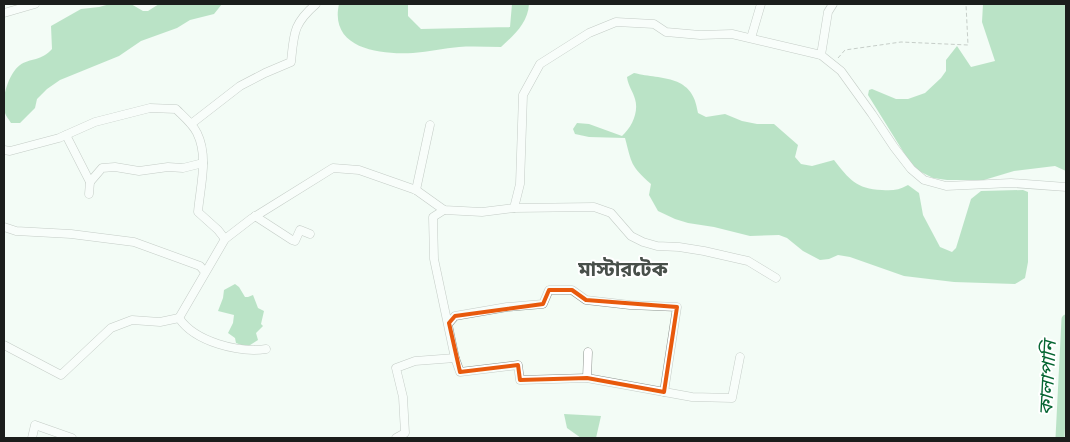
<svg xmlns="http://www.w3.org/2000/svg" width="1070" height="442" viewBox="0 0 1070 442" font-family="'Zilla Slab','Noto Sans Bengali',serif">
<rect width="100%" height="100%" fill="#f3fcf5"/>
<g fill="#77c68d">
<path d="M110,4H131L143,11H148L159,4H222L214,14L190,20L177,28L141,41L119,56L60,80L47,89L37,99L35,108L20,123H11C9,120 6,116 5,113C0,100 9,73 20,65C30,58 42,61 52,49L51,26L81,9L99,7Z"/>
<path d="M339,4H408V16L421,29L510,27L512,4H529C528,23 514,35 501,47C487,47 473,46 459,47C444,48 429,52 413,53C380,55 329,49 339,4Z"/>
<polygon points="983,4 1066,4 1066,171 1055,166 1014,171 984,180 947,180 933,178 919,171 909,161 868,95 869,90 872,89 896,99 908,99 925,93 941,78 946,71 946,60 957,46 971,67 995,61 982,22"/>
<path d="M634,73C663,80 693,74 698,113L706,117L725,114L742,121L757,124H774L798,145L795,157L801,164L812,166L834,160C849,179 856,189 882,190C892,191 899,190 908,185L919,193L923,215L940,247L952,252L956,248L971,199L981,191L1023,190L1028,192V262L1025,278L1015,284L954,282L904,276L850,257L838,255L829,259L820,260L803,251L787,238L779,235L750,236L714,227L688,223L675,219L658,211L649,195L651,184C630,165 632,164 625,138L589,137L575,134L573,129L577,123L589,124L622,136C632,127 639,112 635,99C633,91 628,86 627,77Z"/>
<polygon points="235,284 239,287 245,297 248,297 253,295 258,308 264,311 261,324 263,326 256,333 258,340 247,347 236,343 235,338 228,333 233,323 234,315 218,311 223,298 224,290"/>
<polygon points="564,414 601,416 596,438 581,438 567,428"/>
</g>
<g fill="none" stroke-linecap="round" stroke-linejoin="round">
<polyline stroke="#77c68d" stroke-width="9" points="1060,438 1066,319"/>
<defs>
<g id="street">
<polyline points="4,13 35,4"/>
<polyline points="751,38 761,4"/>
<polyline points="821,55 828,12 833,4"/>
<path d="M191,124L240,86L265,73L291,62C294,33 293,24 316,4"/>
<polyline points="66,135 90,182"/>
<path d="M4,150L10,151L59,138L95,122L150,108L176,109C183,116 193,124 197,133C209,157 200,187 198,212L218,230L225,239"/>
<polyline points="416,190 430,125"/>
<polyline points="89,194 90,182 102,168 115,167 139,171 168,167 183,168 203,163"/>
<polyline points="514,208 594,207 611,213 631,236 643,242 657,246 679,247 704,251 748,261 776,278"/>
<polyline points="444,210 433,217 434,259 455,358"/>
<polyline points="255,216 292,240 295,241 300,230 310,234"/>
<polyline points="4,227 16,231 71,234 134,242 200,266 205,272"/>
<polyline points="179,318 225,239 251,219 333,168 359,170 416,190 444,210 482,212 514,208 520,184 523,95 540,64 589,33 616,22 654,24 666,32 700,35 732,34 821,55 841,71 872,114 894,147 911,169 924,180 946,186 1011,183 1066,187"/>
<path d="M179,318C195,342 239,353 266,349"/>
<polyline points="449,323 455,316 507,307 543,304 549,290 572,290 586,300 630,305 677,307 664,392"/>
<polyline points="4,345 61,375 111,328 132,320 160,322 179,318"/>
<polyline points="587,378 588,352"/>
<polyline points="32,438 35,425 72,438"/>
<polyline points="396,438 405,433 403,397 396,368 415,361 455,358 460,372 518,365 520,380 587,378 692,397 732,398 740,357"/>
</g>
</defs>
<use href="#street" stroke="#8d948e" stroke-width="9"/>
<polyline stroke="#919792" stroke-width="1" stroke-dasharray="4 2.5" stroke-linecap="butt" points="838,58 845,50 901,42 968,45 966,4"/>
<use href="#street" stroke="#fff" stroke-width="8"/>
</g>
<path d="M0 0H1070V442H0ZM549,290H572L586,300L677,307L664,392L587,378L520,380L518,365L460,372L449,323L455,316L543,304Z" fill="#f3fcf5" fill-opacity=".55" fill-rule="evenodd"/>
<path fill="none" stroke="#e8590c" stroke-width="4" stroke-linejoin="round" d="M549,290H572L586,300L677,307L664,392L587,378L520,380L518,365L460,372L449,323L455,316L543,304Z"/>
<g text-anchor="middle" stroke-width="4" stroke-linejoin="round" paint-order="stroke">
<g font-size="19" font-style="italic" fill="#056532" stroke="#fff">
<text transform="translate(1047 378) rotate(-87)" y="7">কালাপানি</text>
</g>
<g font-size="20" font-weight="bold" fill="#484f4a" stroke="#fff">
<text x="623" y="276">মাস্টারটেক</text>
</g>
</g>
<rect width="1070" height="442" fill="none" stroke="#1b1e1c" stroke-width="10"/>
</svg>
